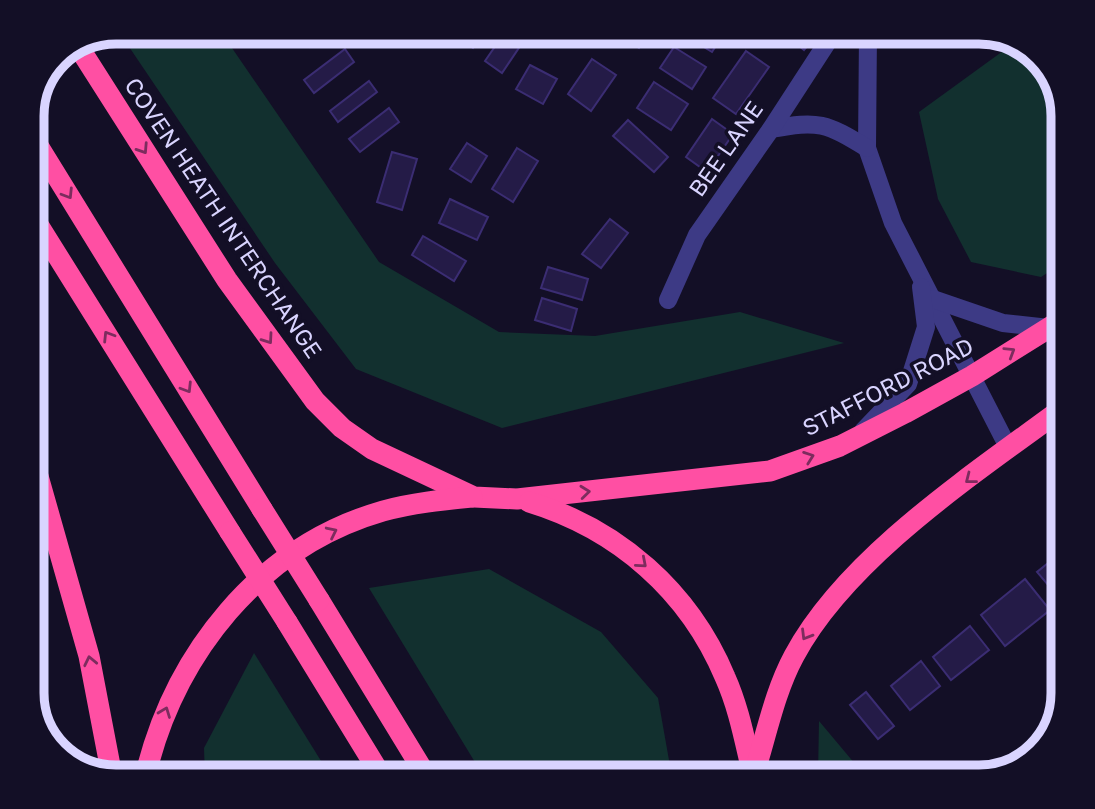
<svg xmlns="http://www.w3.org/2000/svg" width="1095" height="809" viewBox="0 0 1095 809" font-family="'Golos Text',sans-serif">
<rect width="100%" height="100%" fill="#130f26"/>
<g fill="#12302f">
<polygon points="119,32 221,32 379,262 499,332 595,336 740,312 844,343 502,428 356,369 275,263"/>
<polygon points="1014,43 1030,49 1063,115 1063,263 1041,277 971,262 938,199 919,112"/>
<polygon points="489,569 601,632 658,698 672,777 484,777 369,588"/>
<polygon points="254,653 331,777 205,777 204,748"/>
<polygon points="819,721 866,777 818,777"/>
</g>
<g fill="#241b47" stroke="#3b2d73" stroke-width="2">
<polygon points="278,32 313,32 316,33 309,47"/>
<polygon points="463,32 485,32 473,48 458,38"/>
<polygon points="505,32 529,33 502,73 485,61"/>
<polygon points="619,32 651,32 639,48 617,34"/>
<polygon points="687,32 725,32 712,52 684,35"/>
<polygon points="783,32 819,32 804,50"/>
<polygon points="674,47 706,67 692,89 660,68"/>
<polygon points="345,49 354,62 314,93 304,80"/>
<polygon points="746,51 769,67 736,114 713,98"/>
<polygon points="592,59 616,75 591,111 568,94"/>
<polygon points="530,65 557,79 543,104 516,89"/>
<polygon points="369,81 377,92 338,122 330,111"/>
<polygon points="654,82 688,104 671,130 637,108"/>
<polygon points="389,108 399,122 360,152 349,139"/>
<polygon points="712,119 733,134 707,172 686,157"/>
<polygon points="628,120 668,157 654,172 613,136"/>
<polygon points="467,143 487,156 471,182 450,169"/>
<polygon points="517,148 538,161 513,202 492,189"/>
<polygon points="392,152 417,159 402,210 377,202"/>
<polygon points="450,199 488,217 477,240 439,223"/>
<polygon points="610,219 628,233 601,268 582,254"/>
<polygon points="423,236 466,261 454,281 412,255"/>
<polygon points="548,267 588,279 582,300 541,288"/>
<polygon points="542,298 577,309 571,331 535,320"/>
<polygon points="1063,551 1063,596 1060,599 1037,572"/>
<polygon points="1025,579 1050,610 1005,646 981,615"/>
<polygon points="970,626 989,650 951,680 933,657"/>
<polygon points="921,661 940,686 910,710 891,686"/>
<polygon points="866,692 894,726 878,739 850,705"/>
</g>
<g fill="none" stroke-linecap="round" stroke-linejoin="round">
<g stroke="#3d3a85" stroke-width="18">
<polyline points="868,32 867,148 893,223 1009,449"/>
<path d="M771,129C819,120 826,123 867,148"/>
<polyline points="933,299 1003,323 1049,328"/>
<polyline points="668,300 697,235 771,129 834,32"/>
<polyline points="863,431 908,384 926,327 921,287"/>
</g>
<g stroke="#ff4fa3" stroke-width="21">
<polyline points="78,46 227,280 315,401 342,428 372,449 474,497 517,499 770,471 840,446 905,413 972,376 1063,319"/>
<polyline points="32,136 262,509"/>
<polyline points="32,215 230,532"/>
<polyline points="32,455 89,656 112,776"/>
<path d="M529,502C618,529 689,591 725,677C739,708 745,742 753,775"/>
<polyline points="319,600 427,777"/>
<polyline points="287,622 382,777"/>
<path d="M145,777C174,655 258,547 383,511C412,503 442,500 472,497"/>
<path d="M753,777C766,737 774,693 794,656C847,557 974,474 1063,408"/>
</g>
<g stroke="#ff4fa3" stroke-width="21">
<polyline points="262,509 319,600"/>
<polyline points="230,532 287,622"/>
</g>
</g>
<defs><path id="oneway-chevron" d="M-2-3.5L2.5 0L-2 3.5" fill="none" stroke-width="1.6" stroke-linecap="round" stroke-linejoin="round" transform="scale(1.75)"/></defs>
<g stroke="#7d2c5e">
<use href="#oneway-chevron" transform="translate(143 149) rotate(57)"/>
<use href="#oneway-chevron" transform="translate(68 194) rotate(58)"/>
<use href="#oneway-chevron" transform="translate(108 336) rotate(-122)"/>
<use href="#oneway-chevron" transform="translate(268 339) rotate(55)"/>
<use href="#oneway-chevron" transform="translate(1010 352) rotate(-32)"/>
<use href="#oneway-chevron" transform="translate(187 388) rotate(58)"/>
<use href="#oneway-chevron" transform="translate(809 457) rotate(-20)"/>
<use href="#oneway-chevron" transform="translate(970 479) rotate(142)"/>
<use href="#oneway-chevron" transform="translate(585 492) rotate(-6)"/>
<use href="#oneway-chevron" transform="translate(332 532) rotate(-26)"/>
<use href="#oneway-chevron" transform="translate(642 563) rotate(41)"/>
<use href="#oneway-chevron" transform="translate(806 635) rotate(121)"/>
<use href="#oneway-chevron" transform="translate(90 661) rotate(-102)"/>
<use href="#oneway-chevron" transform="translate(165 712) rotate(-69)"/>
</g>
<g text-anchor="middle" stroke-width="7" stroke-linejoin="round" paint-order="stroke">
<g font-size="23" fill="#d9d4ff" stroke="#130f26">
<text transform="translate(726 149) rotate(-55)" y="8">BEE LANE</text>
<text transform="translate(223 218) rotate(56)" y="8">COVEN HEATH INTERCHANGE</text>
<text transform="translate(888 387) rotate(-27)" y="8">STAFFORD ROAD</text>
</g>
</g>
<path d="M0 0H1095V809H0ZM116 44H979A72 72 0 0 1 1051 116V693A72 72 0 0 1 979 765H116A72 72 0 0 1 44 693V116A72 72 0 0 1 116 44Z" fill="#130f26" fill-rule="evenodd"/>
<path fill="none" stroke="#d9d4ff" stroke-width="9" d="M116 44H979A72 72 0 0 1 1051 116V693A72 72 0 0 1 979 765H116A72 72 0 0 1 44 693V116A72 72 0 0 1 116 44Z"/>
</svg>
